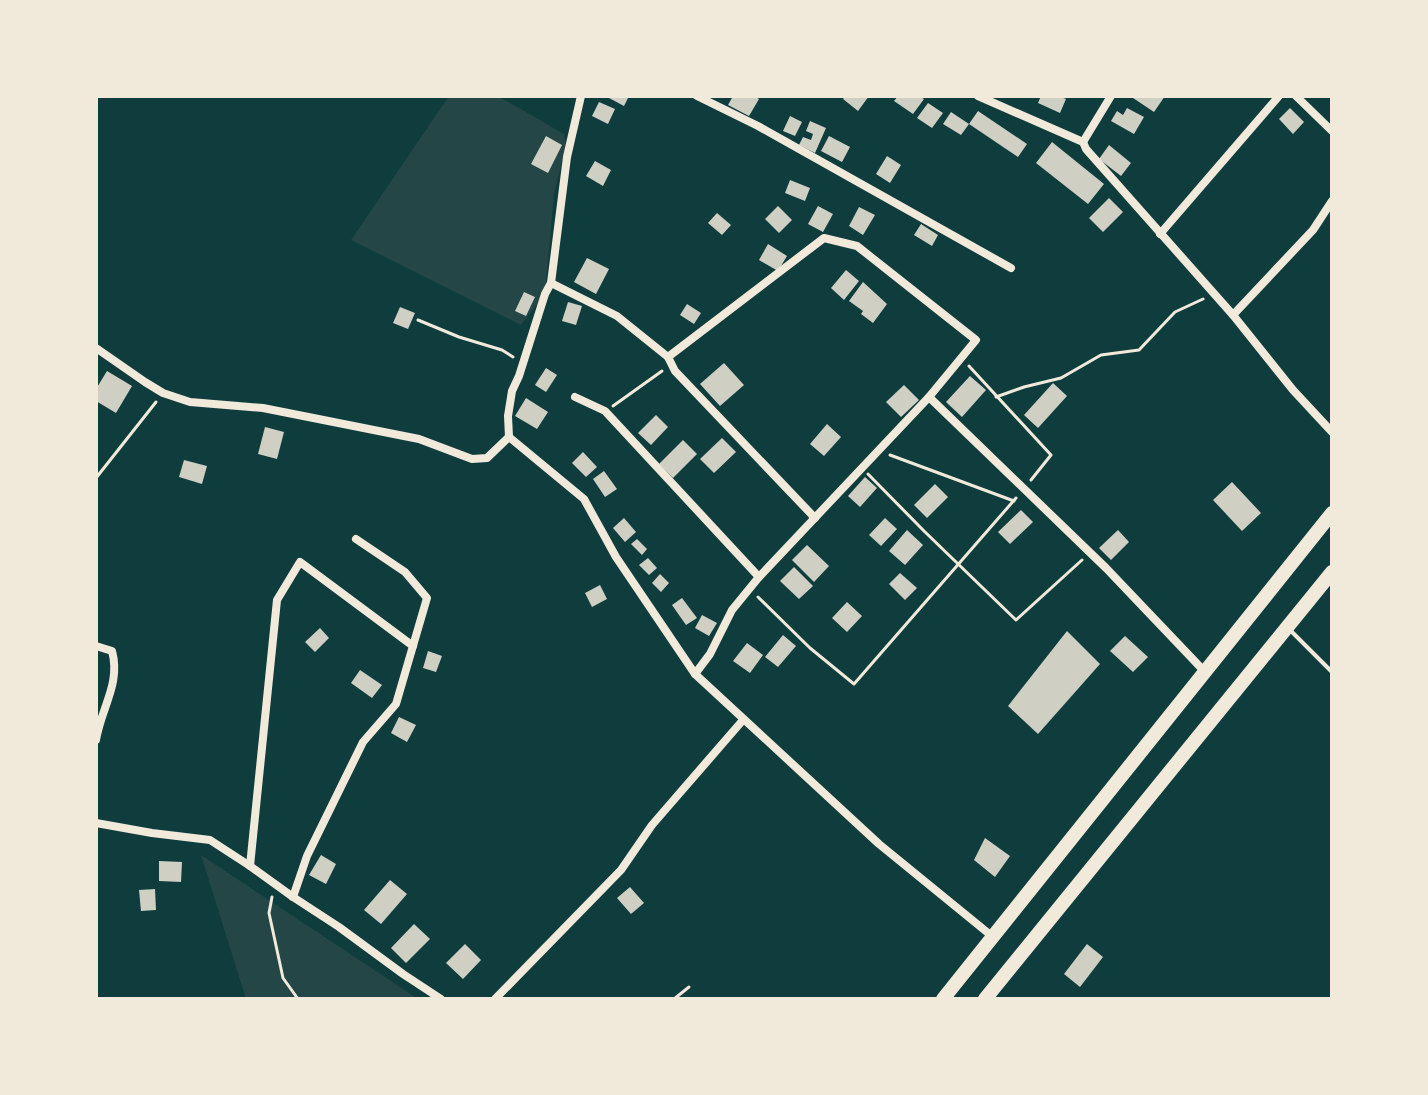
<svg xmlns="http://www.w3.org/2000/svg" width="1428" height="1095" viewBox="0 0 1428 1095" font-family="Manrope,sans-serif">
<rect width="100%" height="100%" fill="#0f3d3e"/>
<g fill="#244646">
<polygon points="449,96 498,96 564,134 566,146 554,193 545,294 521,325 351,240"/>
<polygon points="201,855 418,999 246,999"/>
</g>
<g fill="#cfcfc3">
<polygon points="610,96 629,96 624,106 609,98"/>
<polygon points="733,96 754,96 759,99 749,116 728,105"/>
<polygon points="845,96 869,96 858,111 843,99"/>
<polygon points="898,96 919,96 924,99 913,114 894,101"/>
<polygon points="1041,96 1058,96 1066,99 1060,113 1038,103"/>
<polygon points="1134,96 1165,96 1154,112 1133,98"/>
<polygon points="599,102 615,109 608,124 592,116"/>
<polygon points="928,103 943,113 932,128 917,118"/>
<polygon points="1127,108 1144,117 1134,134 1111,121 1117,111 1123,115"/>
<polygon points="1290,108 1304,122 1293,134 1279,119"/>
<polygon points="978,111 1027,144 1018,157 969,124"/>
<polygon points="951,112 969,124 961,135 943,124"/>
<polygon points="790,116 802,122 795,136 783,131"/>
<polygon points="810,121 826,128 815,153 799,145 803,137 811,140 813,134 806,131"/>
<polygon points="546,136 562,145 548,173 531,164"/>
<polygon points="829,136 850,147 842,162 821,151"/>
<polygon points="1052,142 1104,184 1088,204 1036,163"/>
<polygon points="1109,145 1131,163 1121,176 1099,159"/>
<polygon points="887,156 901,165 890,183 876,174"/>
<polygon points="595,161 611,170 603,186 586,176"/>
<polygon points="790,180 810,188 805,201 785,193"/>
<polygon points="1109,198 1123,212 1103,232 1089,218"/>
<polygon points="778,206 792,220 779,233 765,219"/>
<polygon points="818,206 833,214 823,232 808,224"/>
<polygon points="859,207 875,215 863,235 849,226"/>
<polygon points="717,213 731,225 722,235 708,223"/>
<polygon points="921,224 938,235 932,246 914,235"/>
<polygon points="768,244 787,256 778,271 759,260"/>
<polygon points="587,258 609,269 596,294 574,282"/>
<polygon points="846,270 859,281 844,300 831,288"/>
<polygon points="863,282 887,304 873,323 861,314 863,311 849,301"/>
<polygon points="524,292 535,297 526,316 515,311"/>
<polygon points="568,302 582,306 576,325 562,321"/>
<polygon points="687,304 701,313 694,324 680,315"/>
<polygon points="400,307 415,313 408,329 393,323"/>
<polygon points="724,363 744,385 720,406 700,384"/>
<polygon points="546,368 557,375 546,392 535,385"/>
<polygon points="107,371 132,386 116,413 96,401 96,389"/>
<polygon points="970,376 986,390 962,417 946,402"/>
<polygon points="1053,383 1067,396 1038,428 1024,415"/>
<polygon points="904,385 919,400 901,417 886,402"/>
<polygon points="526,398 548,412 537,429 515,416"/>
<polygon points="656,415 668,427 651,445 638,433"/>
<polygon points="827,424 841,437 824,456 810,444"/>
<polygon points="265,427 284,432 277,459 258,454"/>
<polygon points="722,438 736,452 714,473 700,459"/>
<polygon points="683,440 697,454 673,478 659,464"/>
<polygon points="583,452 597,467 586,477 572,463"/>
<polygon points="184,460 207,466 202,484 179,477"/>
<polygon points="604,471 617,489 605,497 593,479"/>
<polygon points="865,477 877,488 860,507 848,496"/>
<polygon points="1232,482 1261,513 1242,531 1213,500"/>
<polygon points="935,484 948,497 927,518 914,505"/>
<polygon points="1021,510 1033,522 1010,544 998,532"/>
<polygon points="624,518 636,532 625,542 613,528"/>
<polygon points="885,518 897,529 881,546 869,535"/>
<polygon points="907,530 923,545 905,565 889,551"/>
<polygon points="1118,530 1129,542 1111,560 1099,548"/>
<polygon points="637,539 647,549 642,555 631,544"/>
<polygon points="807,545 829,566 814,582 792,560"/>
<polygon points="648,558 657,568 649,575 639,565"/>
<polygon points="794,567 813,586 799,599 780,581"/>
<polygon points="900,573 917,588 905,600 889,584"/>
<polygon points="660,574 669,583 661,592 652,583"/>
<polygon points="600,585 607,599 592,607 585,593"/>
<polygon points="682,598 697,618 686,625 672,605"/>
<polygon points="847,602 862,616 847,632 832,618"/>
<polygon points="702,615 717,623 709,636 695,628"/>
<polygon points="320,628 329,638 315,652 305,642"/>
<polygon points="1067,631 1100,664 1038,734 1008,706"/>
<polygon points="783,635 796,646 778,667 765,657"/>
<polygon points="1125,636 1148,657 1133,672 1110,651"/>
<polygon points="747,643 763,655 750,673 733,661"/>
<polygon points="428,651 442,656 436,672 423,668"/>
<polygon points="360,670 382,685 372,698 351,683"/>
<polygon points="399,717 416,725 407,742 391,733"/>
<polygon points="985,838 1010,856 995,877 974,860"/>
<polygon points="321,855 336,864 326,884 309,875"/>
<polygon points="159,861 182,862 181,882 159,881"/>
<polygon points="390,880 407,894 381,924 364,910"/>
<polygon points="630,887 644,903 631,914 617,898"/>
<polygon points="155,889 156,910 141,911 139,890"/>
<polygon points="414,924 430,939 406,963 391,948"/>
<polygon points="465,944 481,960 463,979 446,963"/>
<polygon points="1087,944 1103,957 1080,987 1064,974"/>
</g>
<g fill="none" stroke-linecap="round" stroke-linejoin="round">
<g stroke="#f1e9da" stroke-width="3">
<polyline points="418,320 459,337 502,350 513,357"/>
<polyline points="969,366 1051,455 1031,480"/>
<polyline points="996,397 1024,387 1061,378 1101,355 1139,350 1175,312 1203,299"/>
<polyline points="613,406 662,371"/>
<polyline points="890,455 1014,501"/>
<polyline points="868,474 924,531 1016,620 1082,560"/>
<polyline points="96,478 156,402"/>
<polyline points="758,597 810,648 854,684 1016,498"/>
<polyline points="272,897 269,913 283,978 298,999"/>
<polyline points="674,999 689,987"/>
</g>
<polyline stroke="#f1e9da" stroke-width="4" points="1290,630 1332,672"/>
<g stroke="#f1e9da" stroke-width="8">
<polyline points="581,96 567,157 551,283 545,294 519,376 512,391 508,416 509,437 584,499 616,557 695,674 710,654 732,610 759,577 929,397 976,340 857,246 824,238 668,357"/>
<polyline points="697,96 758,126 1011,268"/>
<polyline points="978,96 1083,142 1086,149 1233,315 1293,390 1332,432"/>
<polyline points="1296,96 1332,131"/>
<polyline points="1083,142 1111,96"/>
<polyline points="1160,234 1279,96"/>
<polyline points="551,283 617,316 668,357 675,371 815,518"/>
<polyline points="1233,315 1313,230 1332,201"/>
<polyline points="96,348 145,382 163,393 190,402 263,408 419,439 472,459 487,458 509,437"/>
<polyline points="575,397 605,411 759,577"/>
<polyline points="929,397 1106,568 1205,672"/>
<path d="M96,646L112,651C121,684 101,708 96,740"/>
<polyline points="695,674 879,844 993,937"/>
<polyline points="96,823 152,833 210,840 250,866 293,897 339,927 403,974 441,999"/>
<polyline points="250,866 277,600 300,562 413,646"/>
<polyline points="293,897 307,856 363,742 396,704 427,598 405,572 356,539"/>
<polyline points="495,999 621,870 652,825 743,720"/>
</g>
<g stroke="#f1e9da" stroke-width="14">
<polyline points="943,999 1332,513"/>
<polyline points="985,999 1332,572"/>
</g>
</g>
<rect width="1428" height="1095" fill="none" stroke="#f1e9da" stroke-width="196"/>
</svg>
